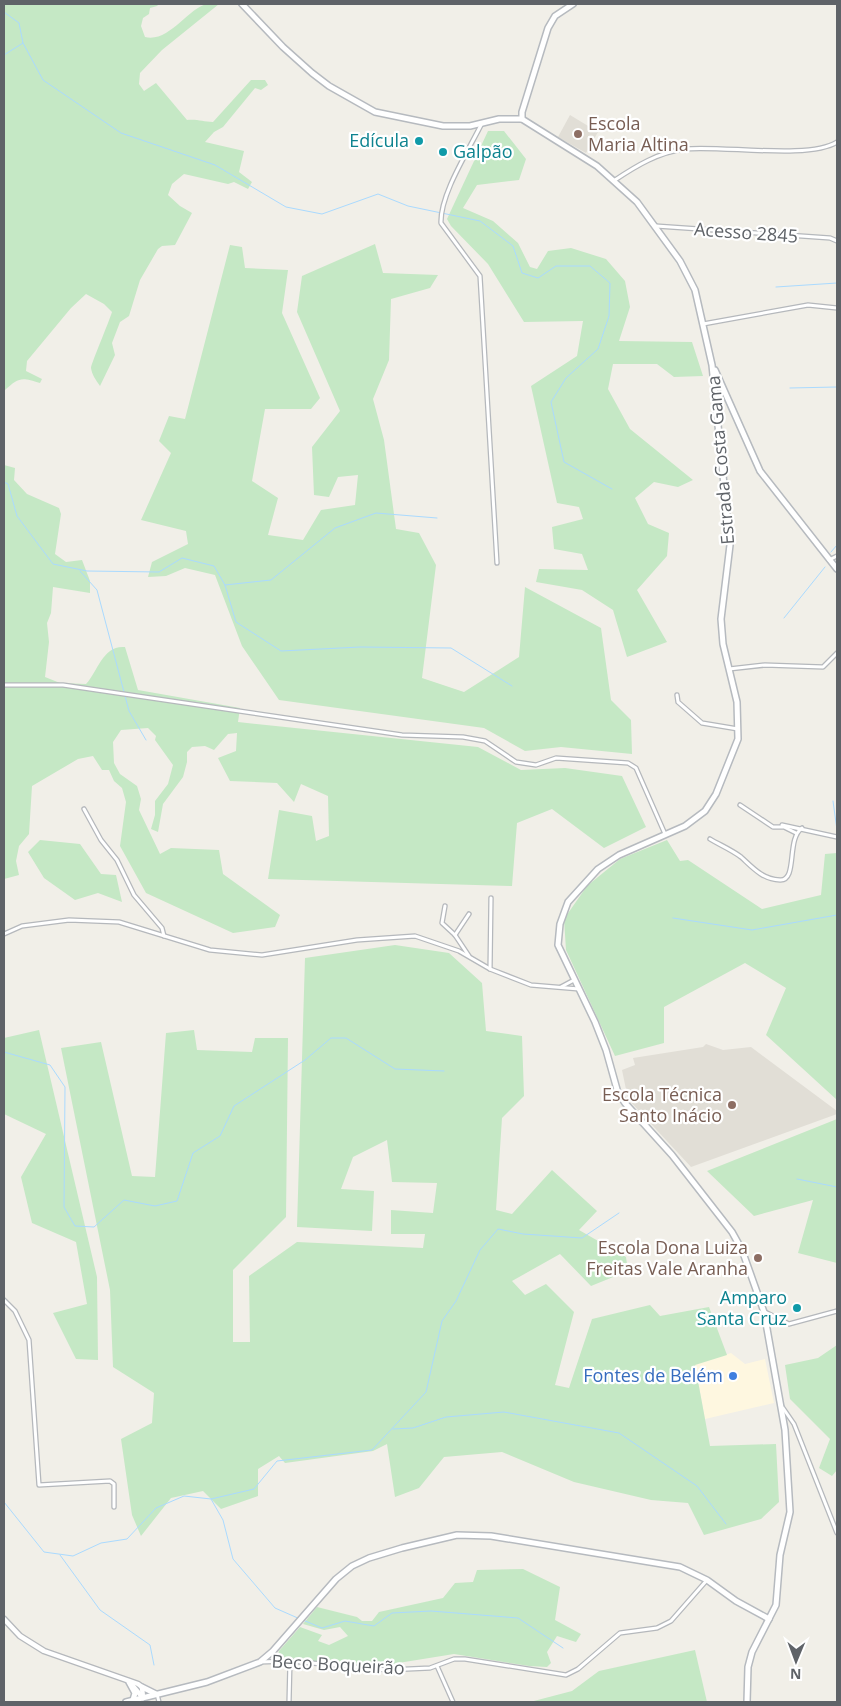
<svg xmlns="http://www.w3.org/2000/svg" width="841" height="1706" viewBox="0 0 841 1706" font-family="'Open Sans',sans-serif">
<rect width="100%" height="100%" fill="#f1efe8"/>
<polygon fill="#fef7e0" points="731,1353 745,1364 765,1359 774,1403 705,1419 695,1364"/>
<g fill="#e1ded6">
<polygon points="570,115 598,132 586,153 558,137"/>
<polygon points="706,1044 723,1050 751,1047 837,1111 837,1114 691,1167 628,1099 622,1070 635,1065 633,1058 703,1047"/>
</g>
<g fill="#c5e8c5">
<path d="M4,4H159L157,6L150,8L149,14L143,18L141,26L145,37C169,43 188,8 207,4C211,3 216,4 219,4L162,50L140,73L139,84L144,91L156,83L187,120C198,119 203,122 213,122L251,80H265L268,85L261,90L255,88L223,127L214,132L205,142L244,151L239,172L252,182L248,189L234,182L228,184L184,174L172,184L168,195L180,206L192,213L175,245L162,246L158,249L140,280L129,316L120,322L112,343L115,355L100,386C96,380 92,375 91,368C91,364 109,322 112,312L104,304L86,294L71,308L27,361L26,371L42,379L40,383C21,377 19,377 4,391Z"/>
<polygon points="488,131 504,131 526,159 519,180 477,185 463,208 493,221 518,243 530,267 537,269 548,251 571,248 606,259 625,281 630,307 619,341 692,342 703,376 674,377 657,364 613,364 608,389 630,429 693,480 678,487 654,482 635,498 648,524 669,533 667,556 637,590 667,642 627,657 613,610 582,590 536,582 539,569 588,570 582,554 554,549 552,527 583,519 579,507 557,503 531,386 577,356 583,321 524,322 488,264 451,226 447,219"/>
<polygon points="375,244 383,273 438,275 430,288 391,299 389,360 373,399 384,440 396,529 419,533 436,565 422,678 464,692 519,657 525,587 601,628 611,700 631,720 632,754 561,747 525,751 484,728 279,700 242,646 215,575 185,568 166,576 148,577 152,562 188,544 186,531 141,520 171,453 159,441 169,416 185,419 230,245 242,247 245,268 288,270 282,313 320,398 311,409 265,409 252,481 278,498 268,535 303,540 321,510 355,505 358,475 338,477 329,497 314,495 312,447 340,411 297,312 302,276"/>
<path d="M4,465L15,468L14,480L27,494L59,508L61,514L55,554L66,562L82,560L90,581V593L53,587L51,613L47,623L49,642L45,677L60,683L86,684C98,671 103,645 125,647L138,690L240,708L238,722L478,747L521,770L565,768L622,776L646,827L604,848L552,809L517,823L512,886L268,879L279,810L312,816L316,841L329,836L328,796L301,784L294,802L277,783L230,781L218,758L236,751L237,733L228,734L214,750L205,746L192,747L187,752V762L183,777L163,804L158,832L151,829L155,815V801L168,784L173,765L155,740L156,736L148,728L121,730L113,742L114,763L120,774L137,786L141,799L139,810L160,854L171,848L219,850L223,874L280,915L275,927L233,933L146,893L120,846L126,802L122,788L114,781L109,770H102L93,756L78,759L32,786L29,834L19,846L16,861L19,875L4,879Z"/>
<polygon points="40,840 80,844 101,874 116,875 122,902 98,893 75,900 44,878 28,852"/>
<polygon points="667,840 680,861 688,860 762,909 821,895 825,854 837,853 837,1100 766,1035 786,988 745,963 664,1007 664,1043 615,1056 566,950 564,919 587,886 620,859"/>
<polygon points="395,945 449,953 482,983 486,1031 522,1036 524,1096 502,1118 496,1210 512,1214 552,1170 597,1211 579,1230 626,1257 628,1271 591,1286 560,1254 512,1281 525,1295 546,1284 574,1312 555,1385 569,1388 592,1319 650,1305 660,1316 709,1307 727,1355 695,1365 710,1446 776,1444 779,1502 761,1519 704,1535 688,1503 651,1500 574,1482 502,1452 444,1457 419,1488 395,1497 387,1444 373,1451 285,1463 279,1456 258,1469 258,1496 221,1509 203,1491 171,1498 141,1536 132,1515 121,1439 152,1423 154,1393 113,1367 110,1290 61,1048 101,1042 132,1176 155,1177 166,1033 194,1030 197,1050 252,1052 255,1038 288,1038 286,1217 233,1270 233,1342 250,1342 249,1276 297,1242 423,1248 425,1234 391,1234 391,1210 433,1213 437,1183 392,1182 387,1140 353,1157 341,1189 374,1191 372,1231 297,1227 305,958"/>
<polygon points="39,1030 97,1277 98,1360 76,1359 53,1313 87,1304 76,1242 32,1223 21,1177 46,1134 4,1114 4,1038"/>
<polygon points="837,1119 837,1263 798,1253 813,1200 754,1216 707,1171"/>
<polygon points="837,1345 837,1470 832,1476 819,1468 830,1439 790,1399 785,1365 818,1358"/>
<polygon points="523,1569 560,1587 555,1620 581,1634 576,1642 557,1636 547,1652 551,1663 547,1667 529,1666 454,1654 392,1664 326,1663 278,1657 279,1651 300,1627 322,1635 318,1641 329,1645 348,1636 340,1627 324,1630 303,1624 317,1607 357,1617 362,1621 372,1621 379,1612 443,1598 455,1583 473,1582 477,1570"/>
<polygon points="695,1650 707,1702 530,1702 572,1691 599,1671"/>
</g>
<g fill="none" stroke-linecap="round" stroke-linejoin="round">
<g stroke="#aadaff" stroke-width="1">
<polyline points="4,12 19,23 23,43 4,55"/>
<polyline points="23,43 43,80 121,133 215,165 286,207 322,214 378,194 408,206 480,221 513,246 522,273 538,278 556,266 590,266 610,283 609,316 598,349 566,378 551,402 564,462 612,489"/>
<polyline points="776,287 837,283"/>
<polyline points="790,388 837,387"/>
<polyline points="4,482 8,484 17,516 53,564 87,571 159,572 182,558 214,566 225,585 236,622 281,651 360,647 451,648 512,686"/>
<polyline points="831,552 837,545"/>
<polyline points="80,571 97,590 124,692"/>
<polyline points="225,585 271,580 335,528 376,513 437,518"/>
<polyline points="784,618 825,567"/>
<polyline points="125,696 129,711 146,740"/>
<polyline points="833,801 837,830"/>
<polyline points="673,918 752,930 837,915"/>
<polyline points="4,1052 50,1065 65,1087 64,1207 75,1226 94,1227 124,1200 155,1206 177,1201 193,1153 220,1136 234,1106 305,1060 331,1038 346,1038 395,1069 444,1071"/>
<polyline points="797,1179 837,1187"/>
<polyline points="393,1429 413,1428 446,1417 504,1412 619,1433 697,1486 726,1524"/>
<polyline points="211,1499 223,1520 233,1559 275,1608 300,1619"/>
<polyline points="4,1502 44,1552 73,1556 101,1543 127,1539 156,1508 184,1496 211,1499 254,1489 277,1461 372,1450 426,1392 442,1321 456,1301 480,1250 498,1229 523,1234 582,1238 619,1213"/>
<polyline points="60,1555 100,1610 150,1645 154,1665"/>
<polyline points="303,1620 322,1628 345,1621 374,1626 392,1613 431,1611 518,1618 563,1648"/>
</g>
<defs>
<g id="minor">
<path d="M482,123C469,150 440,194 441,223L480,276L497,563"/>
<path d="M615,180C636,166 659,152 685,149C721,145 809,160 837,142"/>
<polyline points="656,226 830,238 837,241"/>
<polyline points="703,324 808,305 837,308"/>
<polyline points="829,560 837,556"/>
<polyline points="729,669 765,665 823,667 837,653"/>
<polyline points="4,685 63,685 402,735 463,737 485,741 516,762 536,765 556,758 628,763 636,768 665,834"/>
<polyline points="677,695 678,702 702,723 738,729"/>
<polyline points="740,805 773,827 784,827 796,833"/>
<polyline points="84,809 101,840 117,860 134,895 162,928 164,936"/>
<polyline points="782,825 837,837"/>
<path d="M710,839C720,845 732,850 741,857C753,868 762,879 780,880C798,881 786,839 802,828"/>
<polyline points="445,906 442,923 455,935 469,956"/>
<polyline points="4,934 22,926 69,920 119,922 210,950 262,955 357,940 415,936 459,951 490,969 531,985 579,989"/>
<polyline points="455,935 469,914"/>
<polyline points="490,969 491,898"/>
<polyline points="561,987 574,980"/>
<polyline points="4,1300 15,1311 29,1340 39,1485 110,1481 114,1484 114,1507"/>
<polyline points="765,1312 789,1324 837,1311"/>
<polyline points="783,1408 794,1424 837,1533"/>
<polyline points="260,1662 290,1661 387,1670 430,1668 454,1659 465,1659 566,1675 578,1669 620,1633 657,1628 671,1621 707,1580"/>
<polyline points="437,1666 453,1702"/>
<polyline points="157,1694 159,1702"/>
<polyline points="289,1702 290,1661"/>
</g>
<g id="tertiary">
<polyline points="4,1619 20,1636 44,1651 138,1684 142,1687 143,1698"/>
<polyline points="132,1685 143,1698"/>
</g>
<g id="secondary">
<polyline points="242,4 283,47 312,73 329,86 375,112 443,126 470,126 499,119 522,119 597,166 637,202 680,261 695,290 712,365 730,545 721,619 723,644 737,702 738,739 716,794 705,811 685,826 619,855 598,869 568,902 560,924 558,945 595,1022 606,1050 618,1093 625,1103 672,1155 732,1232 742,1250 764,1312 785,1430 790,1512 780,1555 776,1605 752,1652 748,1667 747,1702"/>
<polyline points="522,119 522,112 548,28 555,16 573,4"/>
<polyline points="715,370 760,471 837,569"/>
<polyline points="129,1682 135,1693 133,1700"/>
<polyline points="142,1687 156,1694"/>
<polyline points="126,1702 207,1682 260,1662 273,1651 336,1579 352,1566 369,1558 402,1548 457,1535 491,1536 680,1567 707,1580 736,1601 769,1619"/>
</g>
</defs>
<use href="#minor" stroke="#b5b8bc" stroke-width="5.5"/>
<use href="#tertiary" stroke="#b5b8bc" stroke-width="7"/>
<use href="#secondary" stroke="#b6babf" stroke-width="8"/>
<use href="#minor" stroke="#fff" stroke-width="3"/>
<use href="#tertiary" stroke="#fff" stroke-width="4.5"/>
<use href="#secondary" stroke="#fff" stroke-width="5"/>
</g>
<g fill="#8d6e63" stroke="#fff" stroke-width="2">
<circle cx="578" cy="134" r="5"/>
<circle cx="732" cy="1105" r="5"/>
<circle cx="758" cy="1258" r="5"/>
</g>
<g fill="#0f9aa8" stroke="#fff" stroke-width="2">
<circle cx="419" cy="141" r="5"/>
<circle cx="443" cy="152" r="5"/>
<circle cx="797" cy="1308" r="5"/>
</g>
<circle fill="#3f7fe0" stroke="#fff" stroke-width="2" cx="733" cy="1376" r="5"/>
<g text-anchor="middle" stroke-width="4.5" stroke-linejoin="round" paint-order="stroke">
<g font-size="18" fill="#785e54" stroke="#fff" text-anchor="end">
<text x="588" y="130" text-anchor="start">Escola<tspan x="588" dy="21">Maria Altina</tspan></text>
<text x="722" y="1101">Escola Técnica<tspan x="722" dy="21">Santo Inácio</tspan></text>
<text x="748" y="1254">Escola Dona Luiza<tspan x="748" dy="21">Freitas Vale Aranha</tspan></text>
</g>
<g font-size="18" fill="#0d838f" stroke="#fff" text-anchor="end">
<text x="409" y="147">Edícula</text>
<text x="453" y="158" text-anchor="start">Galpão</text>
<text x="787" y="1304">Amparo<tspan x="787" dy="21">Santa Cruz</tspan></text>
</g>
<g font-size="18" fill="#5f6368" stroke="#fff">
<text transform="translate(746 233) rotate(4)" y="6">Acesso 2845</text>
<text transform="translate(721 460) rotate(-95)" y="6">Estrada Costa Gama</text>
<text transform="translate(338 1665) rotate(3)" y="6">Beco Boqueirão</text>
</g>
<g font-size="18" fill="#366cbe" stroke="#fff" text-anchor="end">
<text x="723" y="1382">Fontes de Belém</text>
</g>
</g>
<rect width="841" height="1706" fill="none" stroke="#5f6368" stroke-width="10"/>
<g transform="translate(796 1661) rotate(181)" stroke="#ffffff" stroke-width="4" paint-order="stroke">
<path d="M0-4L9 19L0 12L-9 19Z" fill="#5f6368"/>
<text y="-8" font-size="14" font-weight="bold" text-anchor="middle" fill="#5f6368">N</text>
</g>
</svg>
